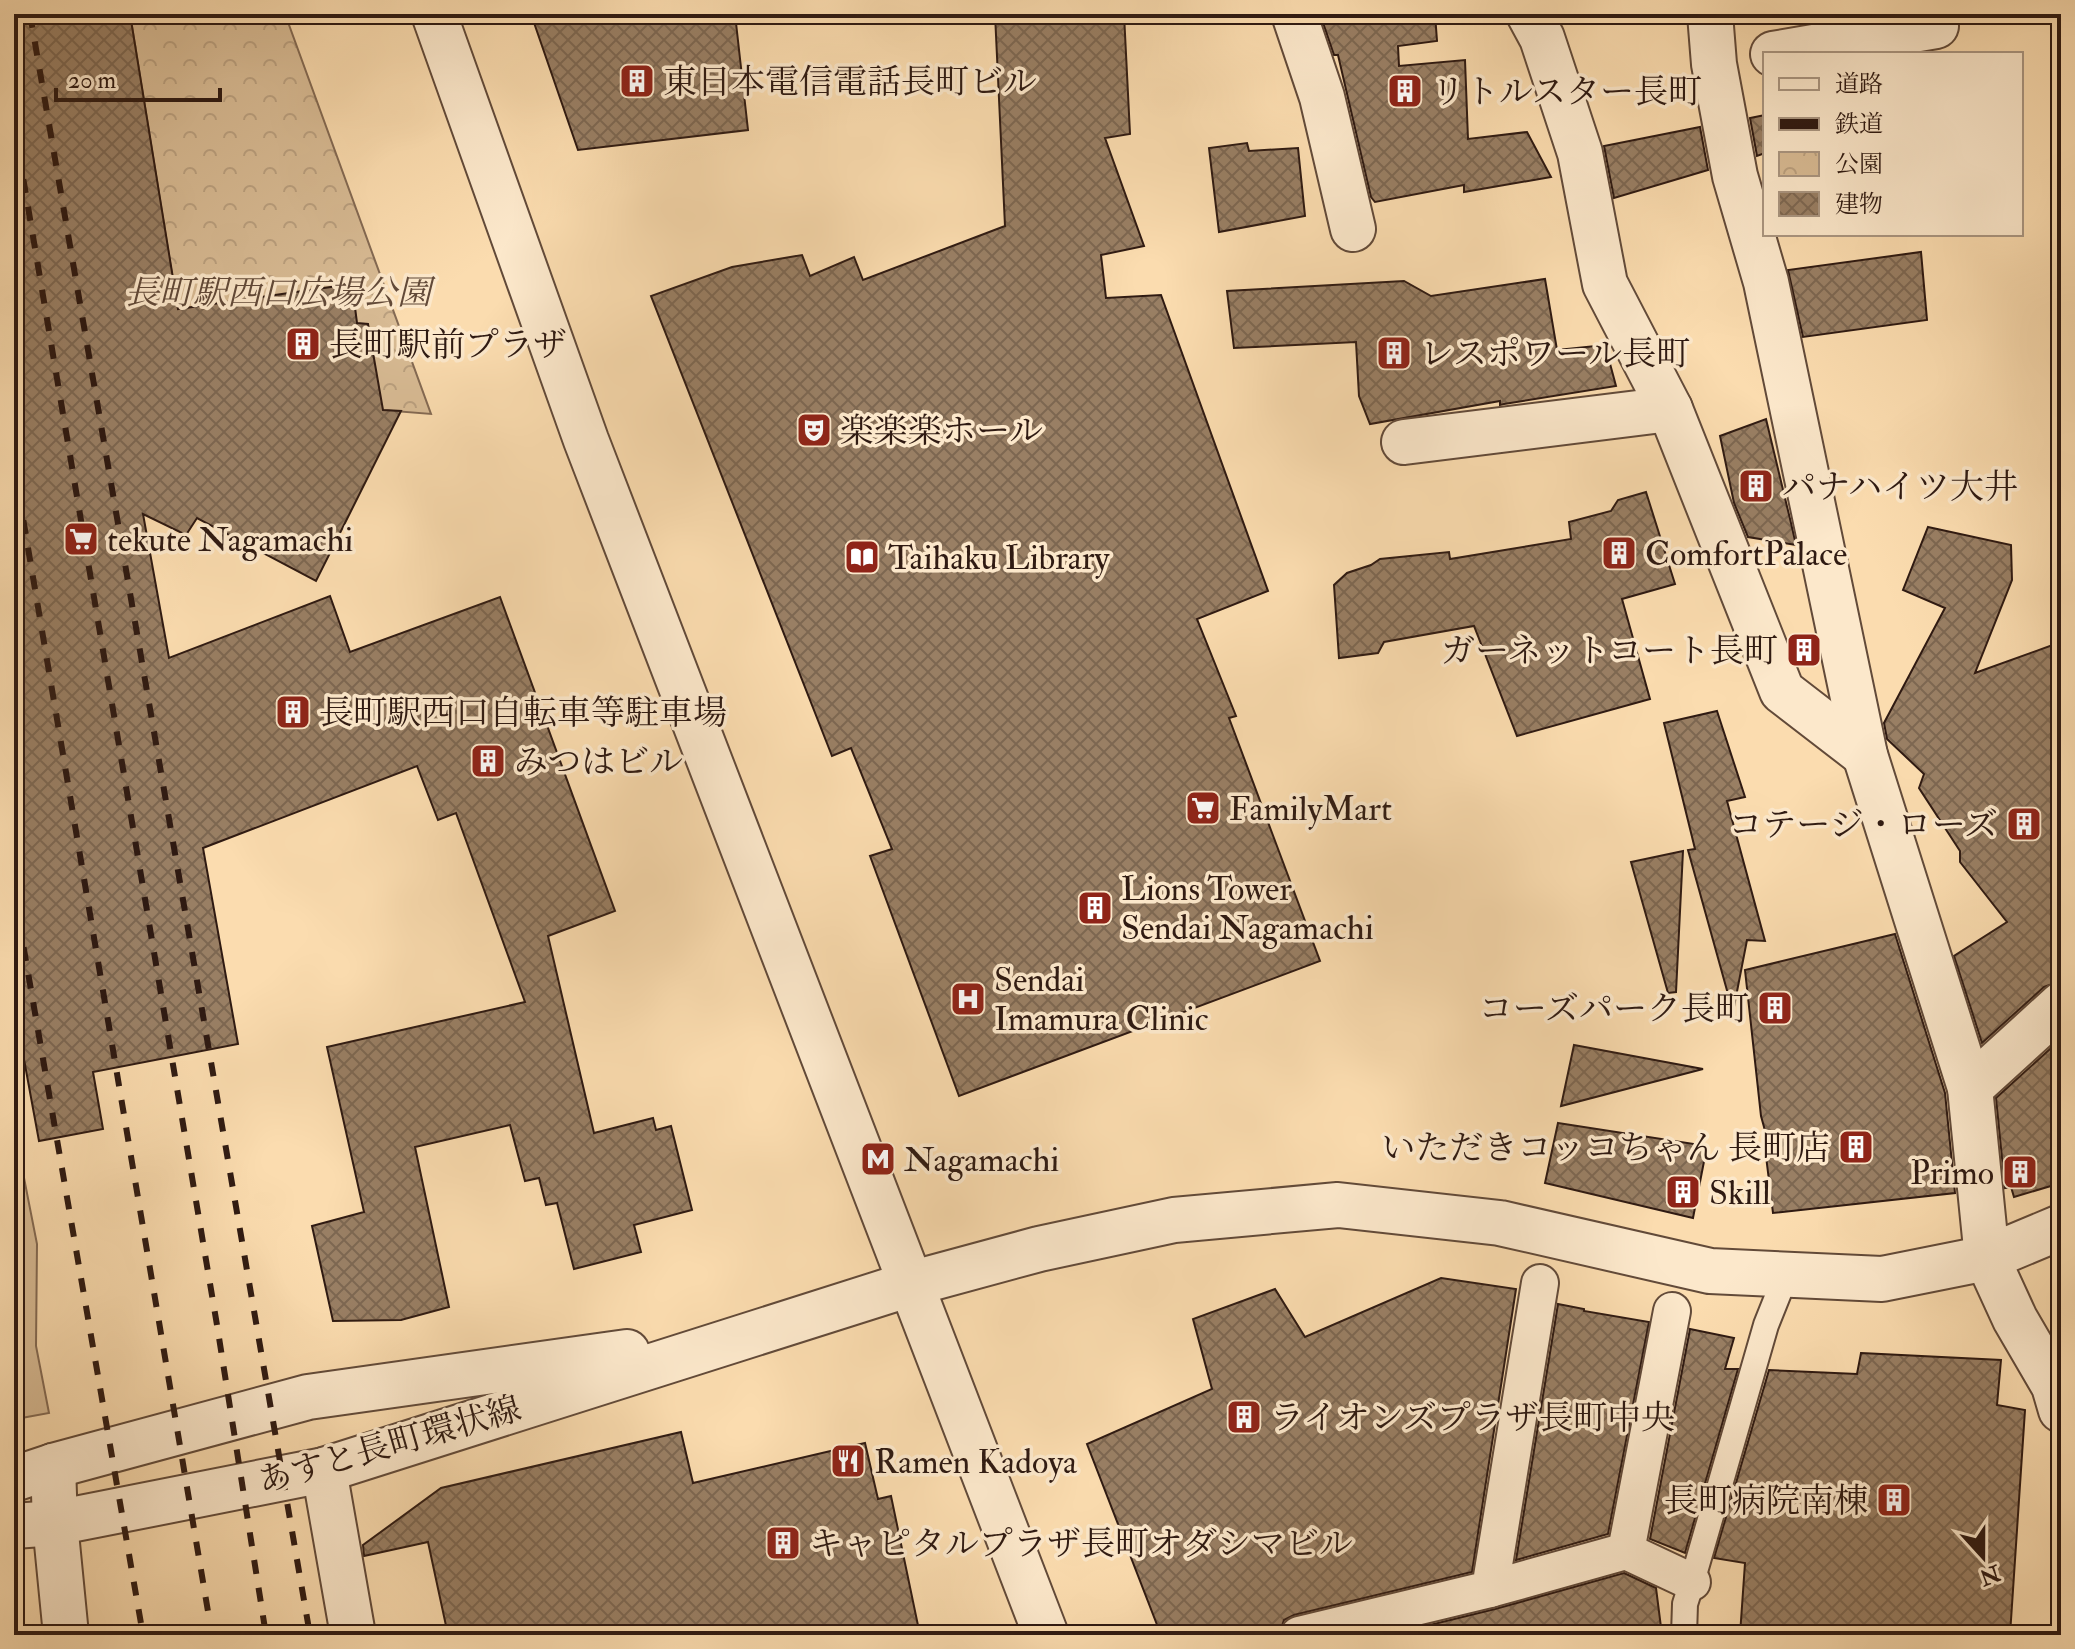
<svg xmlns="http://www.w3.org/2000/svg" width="2075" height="1649" viewBox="0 0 2075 1649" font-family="'IM FELL Double Pica','Noto Serif JP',serif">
<defs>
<pattern id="park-crowns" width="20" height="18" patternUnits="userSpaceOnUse" patternTransform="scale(2)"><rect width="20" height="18" fill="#d8bb94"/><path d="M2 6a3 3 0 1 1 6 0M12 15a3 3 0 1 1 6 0" fill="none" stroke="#baa07f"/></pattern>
<pattern id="building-cross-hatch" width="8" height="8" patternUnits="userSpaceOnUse" patternTransform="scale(2)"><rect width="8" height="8" fill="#997f64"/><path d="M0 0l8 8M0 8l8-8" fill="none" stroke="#7d6751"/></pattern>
</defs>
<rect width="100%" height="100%" fill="#fbdcaf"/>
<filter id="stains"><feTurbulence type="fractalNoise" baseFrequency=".0025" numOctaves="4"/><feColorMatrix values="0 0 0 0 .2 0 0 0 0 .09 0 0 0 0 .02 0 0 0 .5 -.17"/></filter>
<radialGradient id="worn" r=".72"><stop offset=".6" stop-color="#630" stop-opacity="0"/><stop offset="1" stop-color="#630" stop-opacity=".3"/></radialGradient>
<polygon fill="url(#park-crowns)" stroke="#846a53" stroke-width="2" points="130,14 285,14 431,414 267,401 187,367"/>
<polygon fill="#d8bb94" stroke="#846a53" stroke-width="2" points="14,1127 37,1244 36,1346 49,1413 16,1419"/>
<g fill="url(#building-cross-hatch)" stroke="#2f1a12" stroke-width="2">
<polygon points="14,14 130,14 178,309 352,284 357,323 368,324 383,410 401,411 316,581 197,518 186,535 143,514 169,658 330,596 350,652 500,597 615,911 548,936 594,1133 653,1118 656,1130 671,1126 692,1210 634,1225 641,1252 574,1269 557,1203 546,1205 539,1178 525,1181 510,1125 415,1147 449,1307 401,1320 333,1321 312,1226 364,1212 327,1047 525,1002 456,813 438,820 417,766 203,848 238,1044 93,1072 103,1129 39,1141 14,1005"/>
<polygon points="531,14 735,14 748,130 578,150"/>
<polygon points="995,14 1124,14 1130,134 1105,138 1144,246 1101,255 1106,298 1161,295 1268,591 1197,619 1236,716 1229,718 1320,961 959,1096 870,856 892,849 851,748 832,756 651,296 732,267 802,255 810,276 854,257 863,280 1005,226"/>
<polygon points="1320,14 1435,14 1437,41 1398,46 1399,66 1465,60 1468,139 1527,132 1551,177 1464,192 1464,185 1375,202 1371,197 1338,55 1334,55"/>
<polygon points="1765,115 1765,153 1757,156 1750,118"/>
<polygon points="1700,127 1708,170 1614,198 1604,146"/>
<polygon points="1247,143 1249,151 1298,148 1305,216 1219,232 1209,148"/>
<polygon points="1921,252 1927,320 1803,337 1788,270"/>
<polygon points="1545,279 1557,350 1605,345 1616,386 1504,404 1500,405 1500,401 1370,424 1359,396 1356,342 1234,348 1227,291 1404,281 1431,296"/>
<polygon points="1766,419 1791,523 1796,545 1748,537 1734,503 1720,436"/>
<polygon points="1646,492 1675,584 1622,599 1650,699 1517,736 1474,626 1384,642 1378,653 1339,658 1334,585 1347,573 1371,565 1380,559 1449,552 1450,559 1571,539 1569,522 1611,511 1618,500"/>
<polygon points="1928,527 2011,545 2012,580 1975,673 2061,642 2061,981 2044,987 1982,1043 1954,956 2007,922 1960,862 1960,851 1919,788 1924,774 1887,739 1884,723 1945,608 1903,590"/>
<polygon points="1717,711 1745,797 1727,801 1765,941 1747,940 1733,1012 1688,850 1695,849 1664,723"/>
<polygon points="1683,851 1676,992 1668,993 1631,862"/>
<polygon points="1895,934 1945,1093 1955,1193 1773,1213 1766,1156 1772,1156 1761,1116 1745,970"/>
<polygon points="2061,1039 2061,1183 2014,1197 2011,1187 2005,1188 1996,1098"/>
<polygon points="1574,1045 1703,1069 1561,1106"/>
<polygon points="1558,1123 1707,1146 1693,1218 1545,1183"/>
<polygon points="1441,1278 1516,1289 1472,1572 1294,1615 1284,1620 1279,1635 1161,1635 1087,1444 1212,1389 1193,1319 1275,1289 1305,1337"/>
<polygon points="1558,1304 1584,1309 1584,1311 1649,1322 1608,1534 1516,1560"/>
<polygon points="1690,1329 1734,1338 1725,1369 1738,1369 1685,1553 1650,1539"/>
<polygon points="1861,1353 2001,1360 1997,1405 2025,1410 2010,1635 1740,1635 1745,1563 1714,1558 1769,1370 1857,1374"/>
<polygon points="681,1432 693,1483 865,1443 878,1499 891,1496 920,1635 448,1635 428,1542 364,1556 363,1545 441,1488"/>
<polygon points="1624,1573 1656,1588 1662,1635 1389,1635 1495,1609"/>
</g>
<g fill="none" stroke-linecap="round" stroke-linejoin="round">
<defs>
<polyline id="service" points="1684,1635 1685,1604 1692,1582 1766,1325 1786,1275"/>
<g id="pedestrian">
<polyline points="1626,1551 1692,1582"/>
<polyline points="1490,1589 1626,1551 1672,1311"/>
<polyline points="1299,1635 1490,1589 1540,1283"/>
</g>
<g id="minor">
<polyline points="1294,14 1322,97 1353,229"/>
<polyline points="1529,14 1542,38 1580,153 1605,284 1670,409 1782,691 1865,755"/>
<polyline points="1710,14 1714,64 1735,176 1766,282 1865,755 1970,1088 1987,1258 2015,1319 2054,1386 2061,1410"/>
<polyline points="1773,54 1936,26"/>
<polyline points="1404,442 1670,409"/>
<polyline points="1970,1088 2061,1005"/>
<polyline points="53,1466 55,1523"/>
</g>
<g id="tertiary">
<polyline points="434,14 586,440 1046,1635"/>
<polyline points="324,1470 353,1635"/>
<polyline points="14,1479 53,1466 308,1397 627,1352"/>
<polyline points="55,1523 66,1635"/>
<polyline points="14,1526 55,1523 324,1470 910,1284 1039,1249 1174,1220 1338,1205 1500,1223 1710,1271 1882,1279 1987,1258 2061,1227"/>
</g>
</defs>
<use href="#service" stroke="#624a39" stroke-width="28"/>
<use href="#pedestrian" stroke="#624a39" stroke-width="40"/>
<use href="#minor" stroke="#624a39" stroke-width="48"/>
<use href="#tertiary" stroke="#624a39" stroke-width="48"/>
<use href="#service" stroke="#fce8cb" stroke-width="24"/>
<use href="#pedestrian" stroke="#fce8cb" stroke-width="36"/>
<use href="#minor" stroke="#fce8cb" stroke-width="44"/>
<use href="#tertiary" stroke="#fce8cb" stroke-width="44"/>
<g stroke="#2f1a12" stroke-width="6" stroke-dasharray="14 14" stroke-linecap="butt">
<polyline points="30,14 310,1635"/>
<polyline points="14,124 217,1325 266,1635"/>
<polyline points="14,465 212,1635"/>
<polyline points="14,892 143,1635"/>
</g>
</g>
<defs>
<symbol id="building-square" viewBox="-11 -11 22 22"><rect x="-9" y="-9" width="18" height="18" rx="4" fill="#8f2418" stroke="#fce8cb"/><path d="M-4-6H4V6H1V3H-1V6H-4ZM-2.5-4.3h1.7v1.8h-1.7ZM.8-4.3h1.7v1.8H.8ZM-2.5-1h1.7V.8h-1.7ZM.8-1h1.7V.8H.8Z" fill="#fff"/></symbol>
<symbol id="theatre-square" viewBox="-11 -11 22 22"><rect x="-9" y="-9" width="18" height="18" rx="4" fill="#8f2418" stroke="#fce8cb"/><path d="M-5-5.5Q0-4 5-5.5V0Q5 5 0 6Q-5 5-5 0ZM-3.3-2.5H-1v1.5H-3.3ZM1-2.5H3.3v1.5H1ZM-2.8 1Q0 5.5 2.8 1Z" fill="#fff"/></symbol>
<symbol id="supermarket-square" viewBox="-11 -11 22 22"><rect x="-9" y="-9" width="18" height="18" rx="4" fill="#8f2418" stroke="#fce8cb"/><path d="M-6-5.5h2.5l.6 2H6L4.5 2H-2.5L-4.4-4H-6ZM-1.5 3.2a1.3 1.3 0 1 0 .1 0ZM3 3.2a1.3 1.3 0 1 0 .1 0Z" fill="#fff"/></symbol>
<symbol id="library-square" viewBox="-11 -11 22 22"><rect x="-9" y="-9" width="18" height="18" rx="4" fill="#8f2418" stroke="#fce8cb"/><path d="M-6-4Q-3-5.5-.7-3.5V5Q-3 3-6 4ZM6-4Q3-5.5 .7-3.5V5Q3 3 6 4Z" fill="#fff"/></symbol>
<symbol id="hospital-square" viewBox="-11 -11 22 22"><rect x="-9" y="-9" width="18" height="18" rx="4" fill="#8f2418" stroke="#fce8cb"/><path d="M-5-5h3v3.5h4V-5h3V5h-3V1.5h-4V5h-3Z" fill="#fff"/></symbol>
<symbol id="metro-square" viewBox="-11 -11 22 22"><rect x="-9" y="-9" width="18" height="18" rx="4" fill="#8f2418" stroke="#fce8cb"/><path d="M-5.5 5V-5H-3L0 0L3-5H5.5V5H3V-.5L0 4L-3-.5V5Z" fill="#fff"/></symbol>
<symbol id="restaurant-square" viewBox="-11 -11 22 22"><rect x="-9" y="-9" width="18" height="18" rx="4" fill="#8f2418" stroke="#fce8cb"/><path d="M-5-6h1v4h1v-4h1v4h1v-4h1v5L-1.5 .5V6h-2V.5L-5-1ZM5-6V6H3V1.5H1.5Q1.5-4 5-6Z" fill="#fff"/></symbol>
</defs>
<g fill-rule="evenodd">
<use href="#building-square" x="617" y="61" width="40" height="40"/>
<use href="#building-square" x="1385" y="71" width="40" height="40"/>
<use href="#building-square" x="283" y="324" width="40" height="40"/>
<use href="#building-square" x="1374" y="333" width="40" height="40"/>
<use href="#theatre-square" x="794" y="410" width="40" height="40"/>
<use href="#building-square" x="1736" y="466" width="40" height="40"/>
<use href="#supermarket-square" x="61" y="519" width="40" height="40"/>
<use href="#building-square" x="1599" y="533" width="40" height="40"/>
<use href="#library-square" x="842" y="537" width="40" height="40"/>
<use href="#building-square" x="1784" y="630" width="40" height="40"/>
<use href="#building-square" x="273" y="692" width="40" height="40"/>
<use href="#building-square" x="468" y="741" width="40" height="40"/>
<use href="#supermarket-square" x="1183" y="788" width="40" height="40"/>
<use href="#building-square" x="2004" y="804" width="40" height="40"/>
<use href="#building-square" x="1075" y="888" width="40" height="40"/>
<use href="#hospital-square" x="948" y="979" width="40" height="40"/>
<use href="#building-square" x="1755" y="988" width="40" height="40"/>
<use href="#building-square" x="1836" y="1127" width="40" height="40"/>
<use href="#metro-square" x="858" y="1139" width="40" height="40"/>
<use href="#building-square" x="2000" y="1152" width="40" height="40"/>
<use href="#building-square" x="1663" y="1172" width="40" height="40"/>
<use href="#building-square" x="1224" y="1397" width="40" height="40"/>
<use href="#restaurant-square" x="828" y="1441" width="40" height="40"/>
<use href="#building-square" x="1874" y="1480" width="40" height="40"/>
<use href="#building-square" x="763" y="1523" width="40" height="40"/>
</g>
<g text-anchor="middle" stroke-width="7" stroke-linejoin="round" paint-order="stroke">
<g font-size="34" fill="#2f1a12" stroke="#fce8cb" text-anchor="start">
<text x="663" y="93">東日本電信電話長町ビル</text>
<text x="1431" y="103">リトルスター長町</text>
<text x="329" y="356">長町駅前プラザ</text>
<text x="1420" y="365">レスポワール長町</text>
<text x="840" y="442">楽楽楽ホール</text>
<text x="1782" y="498">パナハイツ大井</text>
<text x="107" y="551">tekute Nagamachi</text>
<text x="1645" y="565">ComfortPalace</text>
<text x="888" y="569">Taihaku Library</text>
<text x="1778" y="662" text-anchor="end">ガーネットコート長町</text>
<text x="319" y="724">長町駅西口自転車等駐車場</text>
<text x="514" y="773">みつはビル</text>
<text x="1229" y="820">FamilyMart</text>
<text x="1998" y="836" text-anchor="end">コテージ・ローズ</text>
<text x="1121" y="900">Lions Tower<tspan x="1121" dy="39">Sendai Nagamachi</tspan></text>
<text x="994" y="991">Sendai<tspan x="994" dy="39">Imamura Clinic</tspan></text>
<text x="1749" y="1020" text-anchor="end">コーズパーク長町</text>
<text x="1830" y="1159" text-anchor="end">いただきコッコちゃん 長町店</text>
<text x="904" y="1171">Nagamachi</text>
<text x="1994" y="1184" text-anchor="end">Primo</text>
<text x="1709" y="1204">Skill</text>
<text x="1270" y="1429">ライオンズプラザ長町中央</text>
<text x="874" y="1473">Ramen Kadoya</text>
<text x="1868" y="1512" text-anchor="end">長町病院南棟</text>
<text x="809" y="1555">キャピタルプラザ長町オダシマビル</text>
</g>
<g font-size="34" font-style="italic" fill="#624a39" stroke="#fce8cb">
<text x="278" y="304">長町駅西口広場公園</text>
</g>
<g font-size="34" fill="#2f1a12" stroke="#fce8cb">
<text transform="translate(389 1444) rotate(-16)" y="12">あすと長町環状線</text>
</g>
</g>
<rect width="2075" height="1649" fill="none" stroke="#fbdcaf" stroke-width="48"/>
<rect x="16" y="16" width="2043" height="1617" fill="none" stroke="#2f1a12" stroke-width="4"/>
<rect x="24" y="24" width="2027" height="1601" fill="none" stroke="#2f1a12" stroke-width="2"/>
<rect x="1763" y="52" width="260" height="184" fill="#fce8cb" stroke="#aa9681" stroke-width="2"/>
<rect x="1779" y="78" width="40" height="12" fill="#fce8cb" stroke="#aa9681" stroke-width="2"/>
<text x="1835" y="92" font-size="24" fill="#2f1a12">道路</text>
<rect x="1779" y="118" width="40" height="12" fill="#2f1a12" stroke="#aa9681" stroke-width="2"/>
<text x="1835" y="132" font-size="24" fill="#2f1a12">鉄道</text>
<rect x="1779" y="152" width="40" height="24" fill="url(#park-crowns)" stroke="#aa9681" stroke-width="2"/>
<text x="1835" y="172" font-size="24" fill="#2f1a12">公園</text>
<rect x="1779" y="192" width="40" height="24" fill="url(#building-cross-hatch)" stroke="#aa9681" stroke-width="2"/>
<text x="1835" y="212" font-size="24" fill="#2f1a12">建物</text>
<g transform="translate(1983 1557) rotate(159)" stroke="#fce8cb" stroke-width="6" paint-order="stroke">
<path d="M0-6L14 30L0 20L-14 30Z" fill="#2f1a12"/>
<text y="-12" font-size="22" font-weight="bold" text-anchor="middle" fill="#2f1a12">N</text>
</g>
<path d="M56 88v12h164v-12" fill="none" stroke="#2f1a12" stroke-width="4"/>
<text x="68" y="88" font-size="24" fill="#2f1a12" stroke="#fce8cb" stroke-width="6" paint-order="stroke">20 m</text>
<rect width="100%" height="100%" filter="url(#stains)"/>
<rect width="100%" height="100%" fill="url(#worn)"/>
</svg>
